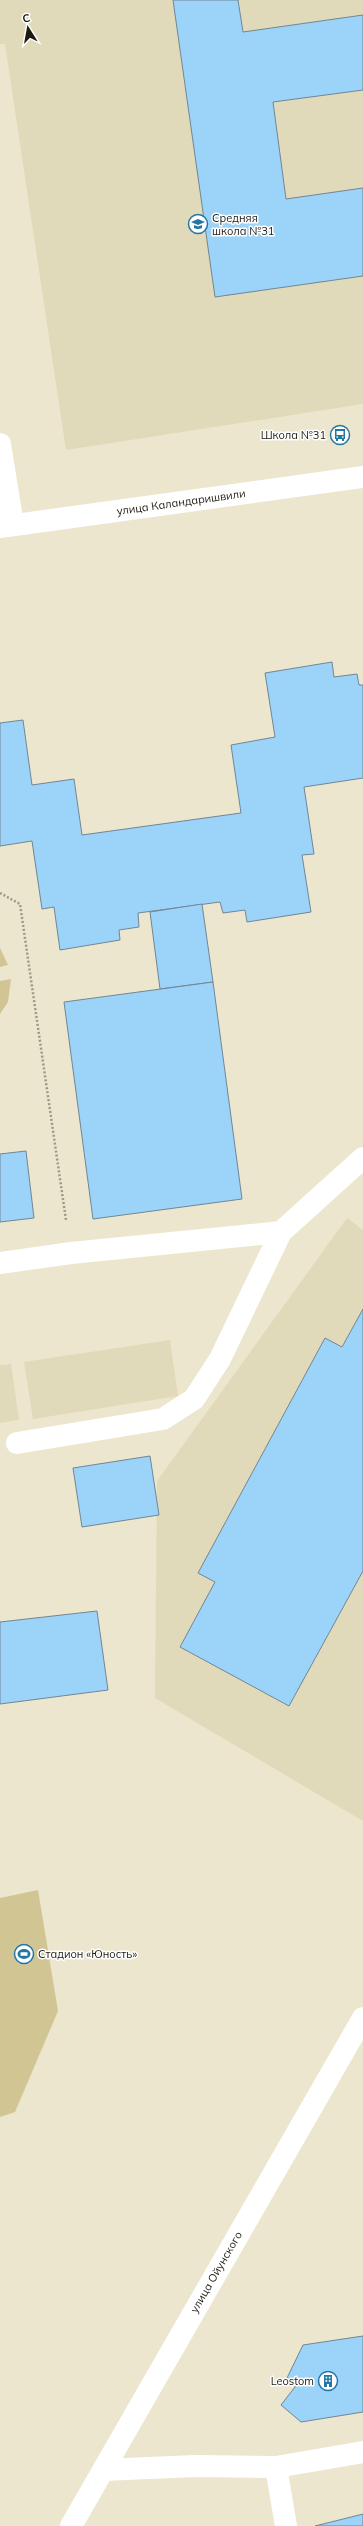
<svg xmlns="http://www.w3.org/2000/svg" width="363" height="2526" viewBox="0 0 363 2526" font-family="Mulish,sans-serif">
<rect width="100%" height="100%" fill="#ebe6cd"/>
<g fill="#e1daba">
<polygon points="0,0 363,0 363,404 66,450 5,44 0,44"/>
<polygon points="347,1218 363,1230 363,1821 155,1698 157,1481"/>
<polygon points="170,1340 178,1396 33,1419 24,1362"/>
<polygon points="11,1364 19,1420 0,1423 0,1365"/>
</g>
<g fill="#d1c693">
<polygon points="0,948 8,965 0,967"/>
<polygon points="11,979 8,1002 0,1014 0,981"/>
<polygon points="38,1890 58,2011 15,2112 0,2117 0,1898"/>
</g>
<g fill="#9cd3f8" stroke="#718695">
<polygon points="173,0 238,0 243,32 363,15 363,90 273,102 286,199 363,188 363,276 215,297"/>
<polygon points="332,662 334,677 357,674 359,685 363,685 363,778 304,787 314,854 302,855 311,912 247,922 245,910 223,913 220,902 138,913 139,927 119,930 120,940 60,950 54,907 42,909 32,841 0,846 0,723 23,720 32,785 74,779 82,835 241,813 231,745 275,737 265,673"/>
<polygon points="202,904 213,982 160,989 150,912"/>
<polygon points="213,982 242,1199 93,1219 64,1002"/>
<polygon points="26,1151 34,1218 0,1222 0,1154"/>
<polygon points="363,1309 363,1571 289,1706 180,1647 215,1582 198,1573 325,1338 342,1347"/>
<polygon points="150,1456 159,1515 82,1527 73,1468"/>
<polygon points="97,1611 108,1690 0,1704 0,1622"/>
<polygon points="363,2336 363,2412 301,2422 281,2405 298,2383 287,2378 303,2345"/>
<polygon points="363,2514 363,2526 315,2526"/>
</g>
<g fill="none" stroke-linecap="round" stroke-linejoin="round">
<polyline stroke="#9d9986" stroke-width="2.5" stroke-dasharray="2 2" stroke-linecap="butt" points="0,893 20,904 66,1220"/>
<g stroke="#fff" stroke-width="22">
<polyline points="0,444 13,525"/>
<polyline points="0,1263 71,1253 281,1232 363,1158"/>
<polyline points="17,1443 163,1419 194,1399 220,1359 281,1232"/>
<polyline points="276,2467 286,2526"/>
<polyline points="104,2470 195,2466 276,2467 363,2452"/>
</g>
<polyline stroke="#fff" stroke-width="22" points="0,527 363,477"/>
<polyline stroke="#fff" stroke-width="22" points="71,2526 363,2018"/>
</g>
<defs>
<symbol id="school-ring" viewBox="-11 -11 22 22"><circle r="9.5" fill="#fff" stroke="#2377a7" stroke-width="1.5"/><path d="M0-5L7-2L0 1L-7-2ZM-4 1L0 2.5L4 1V4Q0 6-4 4Z" fill="#2377a7"/></symbol>
<symbol id="bus-ring" viewBox="-11 -11 22 22"><circle r="9.5" fill="#fff" stroke="#2377a7" stroke-width="1.5"/><path d="M-5-6H5V4H4V6H2V4H-2V6H-4V4H-5ZM-3.5-4V0h7V-4ZM-3.5 1.2v1.5H-2V1.2ZM2 1.2v1.5H3.5V1.2Z" fill="#2377a7"/></symbol>
<symbol id="stadium-ring" viewBox="-11 -11 22 22"><circle r="9.5" fill="#fff" stroke="#2377a7" stroke-width="1.5"/><path d="M0-5a6.5 5 0 1 0 0 10a6.5 5 0 1 0 0-10ZM-3.5-1.8h7v3.6h-7Z" fill="#2377a7"/></symbol>
<symbol id="building-ring" viewBox="-11 -11 22 22"><circle r="9.5" fill="#fff" stroke="#2377a7" stroke-width="1.5"/><path d="M-4-6H4V6H1V3H-1V6H-4ZM-2.5-4.3h1.7v1.8h-1.7ZM.8-4.3h1.7v1.8H.8ZM-2.5-1h1.7V.8h-1.7ZM.8-1h1.7V.8H.8Z" fill="#2377a7"/></symbol>
</defs>
<g fill-rule="evenodd">
<use href="#school-ring" x="187" y="213" width="22" height="22"/>
<use href="#bus-ring" x="329" y="424" width="22" height="22"/>
<use href="#stadium-ring" x="13" y="1943" width="22" height="22"/>
<use href="#building-ring" x="317" y="2370" width="22" height="22"/>
</g>
<g text-anchor="middle" stroke-width="3" stroke-linejoin="round" paint-order="stroke">
<g font-size="11" fill="#1b1910" stroke="#fff" text-anchor="start">
<text x="212" y="222">Средняя<tspan x="212" dy="13">школа №31</tspan></text>
<text x="326" y="439" text-anchor="end">Школа №31</text>
<text x="38" y="1958">Стадион «Юность»</text>
<text x="314" y="2385" text-anchor="end">Leostom</text>
</g>
<g font-size="11" fill="#1b1910" stroke="#fff">
<text transform="translate(181 502) rotate(-8)" y="4">улица Каландаришвили</text>
<text transform="translate(216 2272) rotate(-60)" y="4">улица Ойунского</text>
</g>
</g>
<g transform="translate(28 28) rotate(349)" stroke="#ffffff" stroke-width="3" paint-order="stroke">
<path d="M0-3L7 15L0 10L-7 15Z" fill="#1b1910"/>
<text y="-6" font-size="11" font-weight="bold" text-anchor="middle" fill="#1b1910">С</text>
</g>
</svg>
